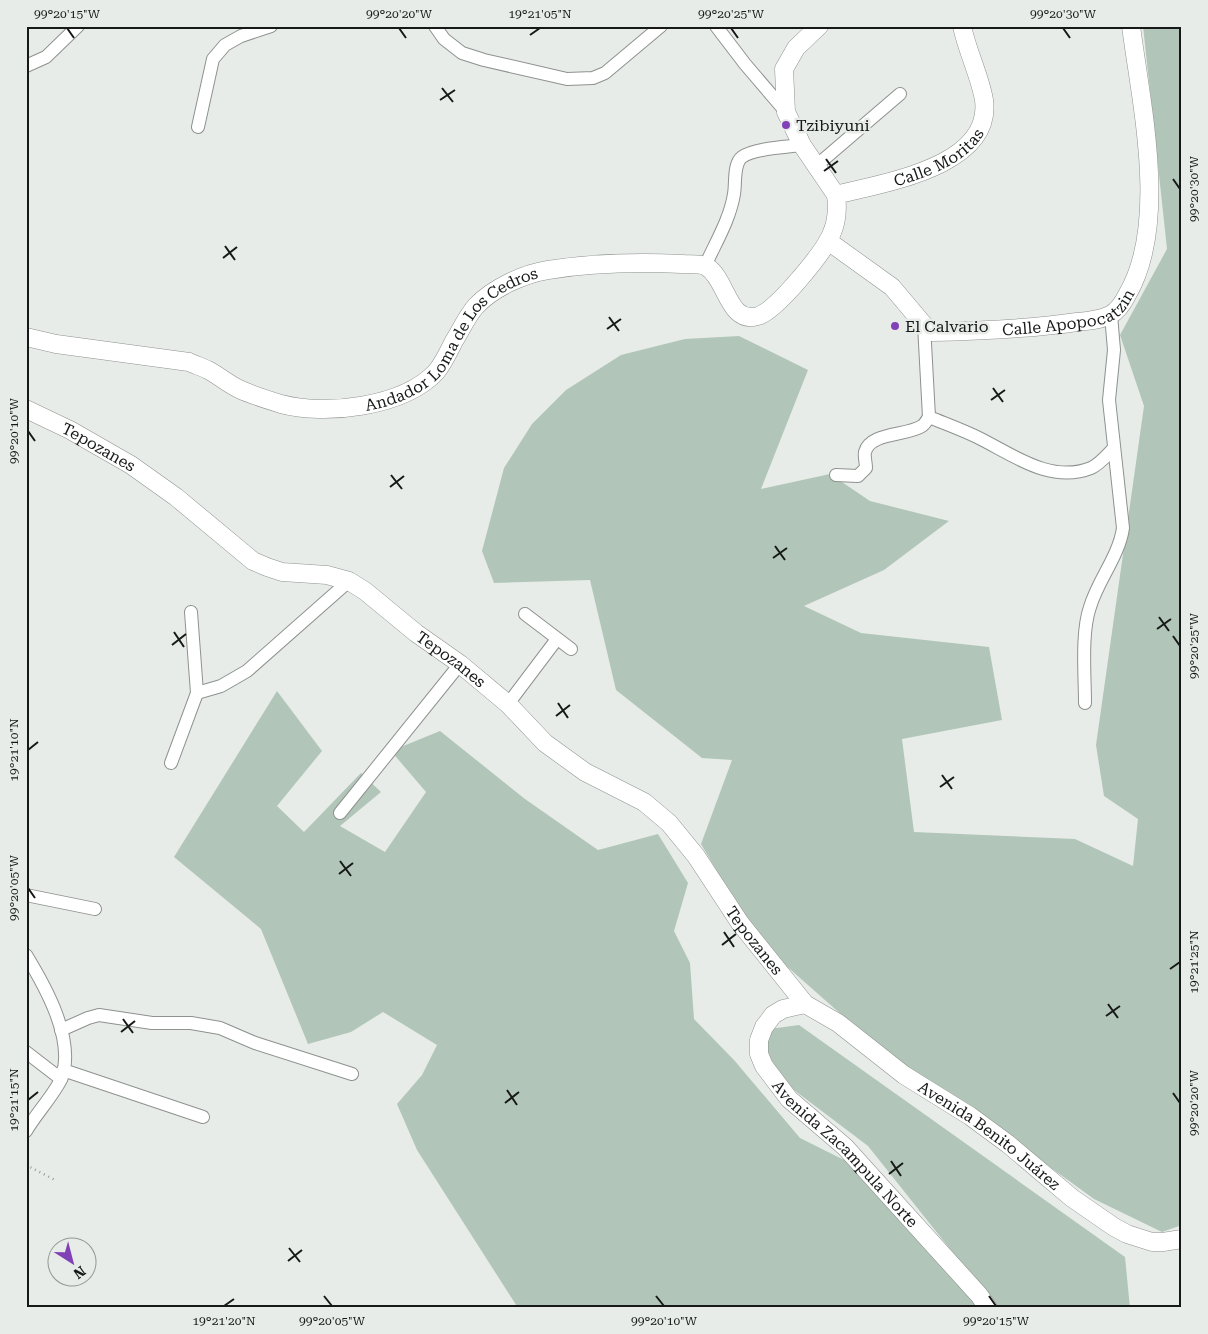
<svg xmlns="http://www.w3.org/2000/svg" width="1208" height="1334" viewBox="0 0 1208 1334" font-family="'Roboto Serif',serif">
<rect width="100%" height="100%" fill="#e7ece9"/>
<g fill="#b1c6b8">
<polygon points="1143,26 1182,26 1182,1225 1162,1232 1094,1199 1003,1133 910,1075 758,941 701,844 732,760 702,758 616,690 590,580 494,583 482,551 504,468 532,424 566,390 621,355 685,339 739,336 808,370 761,489 830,474 870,501 949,521 884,570 804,606 861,633 989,647 1002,720 902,739 914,832 1075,839 1133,866 1138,819 1104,796 1096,745 1144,406 1120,335 1167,249"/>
<polygon points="277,691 322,751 277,806 304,832 361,773 381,792 340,826 385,852 426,792 391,751 440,731 525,799 598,850 658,834 688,883 674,931 690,963 694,1019 734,1060 800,1138 886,1181 982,1308 518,1308 417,1150 397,1104 422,1075 437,1045 383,1012 351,1032 308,1044 261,929 174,857"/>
<polygon points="799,1025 1125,1257 1130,1308 997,1308 868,1146 786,1084 754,1031"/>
</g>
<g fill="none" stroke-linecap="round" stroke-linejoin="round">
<defs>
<g id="street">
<polyline points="435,26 444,39 462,53 484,60 567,79 593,78 605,73 661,26"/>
<polyline points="716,26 745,64 786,112"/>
<polyline points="26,66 46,57 78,26"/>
<polyline points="198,127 213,59 225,45 241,36 271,26"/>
<polyline points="816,166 900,94"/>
<path d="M705,266C716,242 730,219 734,194C736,183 733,164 742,157C754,148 787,147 802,145"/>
<polyline points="924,325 929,417"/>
<path d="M929,417C946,424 963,430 979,438C1013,455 1051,484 1091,468C1100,464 1107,455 1114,448"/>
<path d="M836,475L858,476L866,468C866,463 864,456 865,452C870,432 907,436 922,426C925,424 927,420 929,417"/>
<polyline points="191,612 197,693"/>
<polyline points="525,614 571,649"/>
<path d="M1085,703C1085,675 1081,633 1090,607C1098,580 1119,556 1123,528L1109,400L1114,350L1111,315"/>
<polyline points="508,704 557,639"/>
<polyline points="171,763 197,693 221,686 247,671 349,581"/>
<polyline points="340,813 460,664"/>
<polyline points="26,895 95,909"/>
<path d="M26,955C45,986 75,1039 62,1077C57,1091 35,1115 26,1131"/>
<polyline points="61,1030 88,1018 99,1015 152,1023 191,1023 220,1028 255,1043 352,1074"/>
<polyline points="26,1052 61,1079"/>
<polyline points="63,1070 203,1117"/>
</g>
<g id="secondary">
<polyline points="819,26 796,48 784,69 786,112 802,145 836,195"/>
<path id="s1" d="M828,241L892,287L924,325L932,332C980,331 1029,329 1077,322C1088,321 1100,320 1110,315C1118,311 1123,303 1127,295C1169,224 1141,104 1131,26"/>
<path id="s2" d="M26,337L56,344L189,362C195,365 202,367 208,370C218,375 228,384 239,389C252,395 268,400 281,404C325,416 403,407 436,372C443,364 449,351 454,341C461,330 467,316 476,306C493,288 523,274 548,270C592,263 638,262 682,264C689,265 701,263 707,267C727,279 728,325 758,316C777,310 823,253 831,235C837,222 838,209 836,195C882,183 993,167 984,100C980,76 967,51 962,26"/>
<path id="s3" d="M26,409L70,430L131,465L176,497L253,561L267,567L282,572L327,575L349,581L365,591L416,633L460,664L508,704L545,743L585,772L644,802L669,823L696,856L740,923L805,1004L838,1023L904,1075L970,1116L1008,1144L1072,1198L1114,1227L1127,1234L1152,1242H1163L1182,1239"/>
<path id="s4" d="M805,1004L783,1009L773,1015L764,1027L759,1040V1054L764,1066L789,1099L845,1147L979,1295L988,1308"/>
</g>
</defs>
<use href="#street" stroke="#8e928f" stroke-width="14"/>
<use href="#secondary" stroke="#8e928f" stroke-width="19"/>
<polyline stroke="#979b99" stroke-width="2.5" stroke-dasharray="1 4" stroke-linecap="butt" points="26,1165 55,1180"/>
<use href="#street" stroke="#fff" stroke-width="12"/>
<use href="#secondary" stroke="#fff" stroke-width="18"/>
</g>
<path fill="none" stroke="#171918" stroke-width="2" d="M67,28L74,38M399,28L406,38M731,28L738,38M1063,28L1070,38M530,35L540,28M442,88L453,102M440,100L455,90M826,159L836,173M824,171L838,161M1173,179L1180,189M225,246L235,260M223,258L237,247M609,317L619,331M607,329L621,319M993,388L1003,402M991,400L1005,390M28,431L35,441M391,475L402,489M390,487L404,476M775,546L785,560M773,558L787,548M1159,617L1169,631M1157,629L1171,619M174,632L184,647M1173,636L1180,646M172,645L186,634M558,703L568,718M556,716L570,705M28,750L38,742M942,775L952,789M940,787L954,777M340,861L351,876M339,874L353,863M28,888L35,898M724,932L734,947M722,945L736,934M1170,969L1180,962M1108,1004L1118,1018M1106,1016L1120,1006M123,1019L133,1033M121,1032L135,1021M507,1090L517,1105M1173,1093L1180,1103M28,1100L38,1092M505,1103L519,1092M891,1161L901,1176M889,1174L903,1163M289,1248L300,1262M288,1261L302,1250M324,1296L332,1306M656,1296L664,1306M989,1296L996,1306M224,1306L234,1299"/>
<g fill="#8242b7" stroke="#e7ece9" stroke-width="2">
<circle cx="786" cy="125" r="5"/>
<circle cx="895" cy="326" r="5"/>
</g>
<g text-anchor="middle" stroke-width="5" stroke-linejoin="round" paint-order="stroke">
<g font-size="16" fill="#171918" stroke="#e7ece9" text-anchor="start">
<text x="796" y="131">Tzibiyuni</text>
<text x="905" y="332">El Calvario</text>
</g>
<g font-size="16" fill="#171918" stroke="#e7ece9">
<text dy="6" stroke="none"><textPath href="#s2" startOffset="1088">Calle Moritas</textPath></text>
<text dy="6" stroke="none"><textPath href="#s1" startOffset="280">Calle Apopocatzin</textPath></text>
<text dy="6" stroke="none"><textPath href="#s2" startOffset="465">Andador Loma de Los Cedros</textPath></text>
<text dy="6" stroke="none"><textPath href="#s3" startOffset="82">Tepozanes</textPath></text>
<text dy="6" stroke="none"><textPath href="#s3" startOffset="502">Tepozanes</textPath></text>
<text dy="6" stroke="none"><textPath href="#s3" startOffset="922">Tepozanes</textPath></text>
<text dy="6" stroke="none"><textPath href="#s3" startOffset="1230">Avenida Benito Juárez</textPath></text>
<text dy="6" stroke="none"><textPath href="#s4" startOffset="210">Avenida Zacampula Norte</textPath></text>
</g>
</g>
<rect width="1208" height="1334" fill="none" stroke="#e7ece9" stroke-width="55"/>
<g transform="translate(72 1262) rotate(144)"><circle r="24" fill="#e7ece9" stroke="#949895"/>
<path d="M0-4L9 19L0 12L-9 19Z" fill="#8242b7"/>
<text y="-8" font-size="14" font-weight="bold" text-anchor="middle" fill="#171918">N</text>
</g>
<rect x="28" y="28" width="1152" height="1278" fill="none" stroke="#171918" stroke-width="2"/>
<g font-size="12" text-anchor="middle" fill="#171918">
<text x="67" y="18">99°20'15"W</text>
<text x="399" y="18">99°20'20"W</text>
<text x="540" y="18">19°21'05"N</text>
<text x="731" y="18">99°20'25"W</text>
<text x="1063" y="18">99°20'30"W</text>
<text transform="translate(1194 189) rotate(-90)" y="4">99°20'30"W</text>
<text transform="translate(14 431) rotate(-90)" y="4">99°20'10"W</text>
<text transform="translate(1194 646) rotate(-90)" y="4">99°20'25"W</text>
<text transform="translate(14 750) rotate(-90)" y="4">19°21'10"N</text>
<text transform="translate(14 888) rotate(-90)" y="4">99°20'05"W</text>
<text transform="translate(1194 962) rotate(-90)" y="4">19°21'25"N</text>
<text transform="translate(14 1100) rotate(-90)" y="4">19°21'15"N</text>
<text transform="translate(1194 1103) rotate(-90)" y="4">99°20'20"W</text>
<text x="224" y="1325">19°21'20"N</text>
<text x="332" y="1325">99°20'05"W</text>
<text x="664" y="1325">99°20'10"W</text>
<text x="996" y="1325">99°20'15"W</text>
</g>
</svg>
